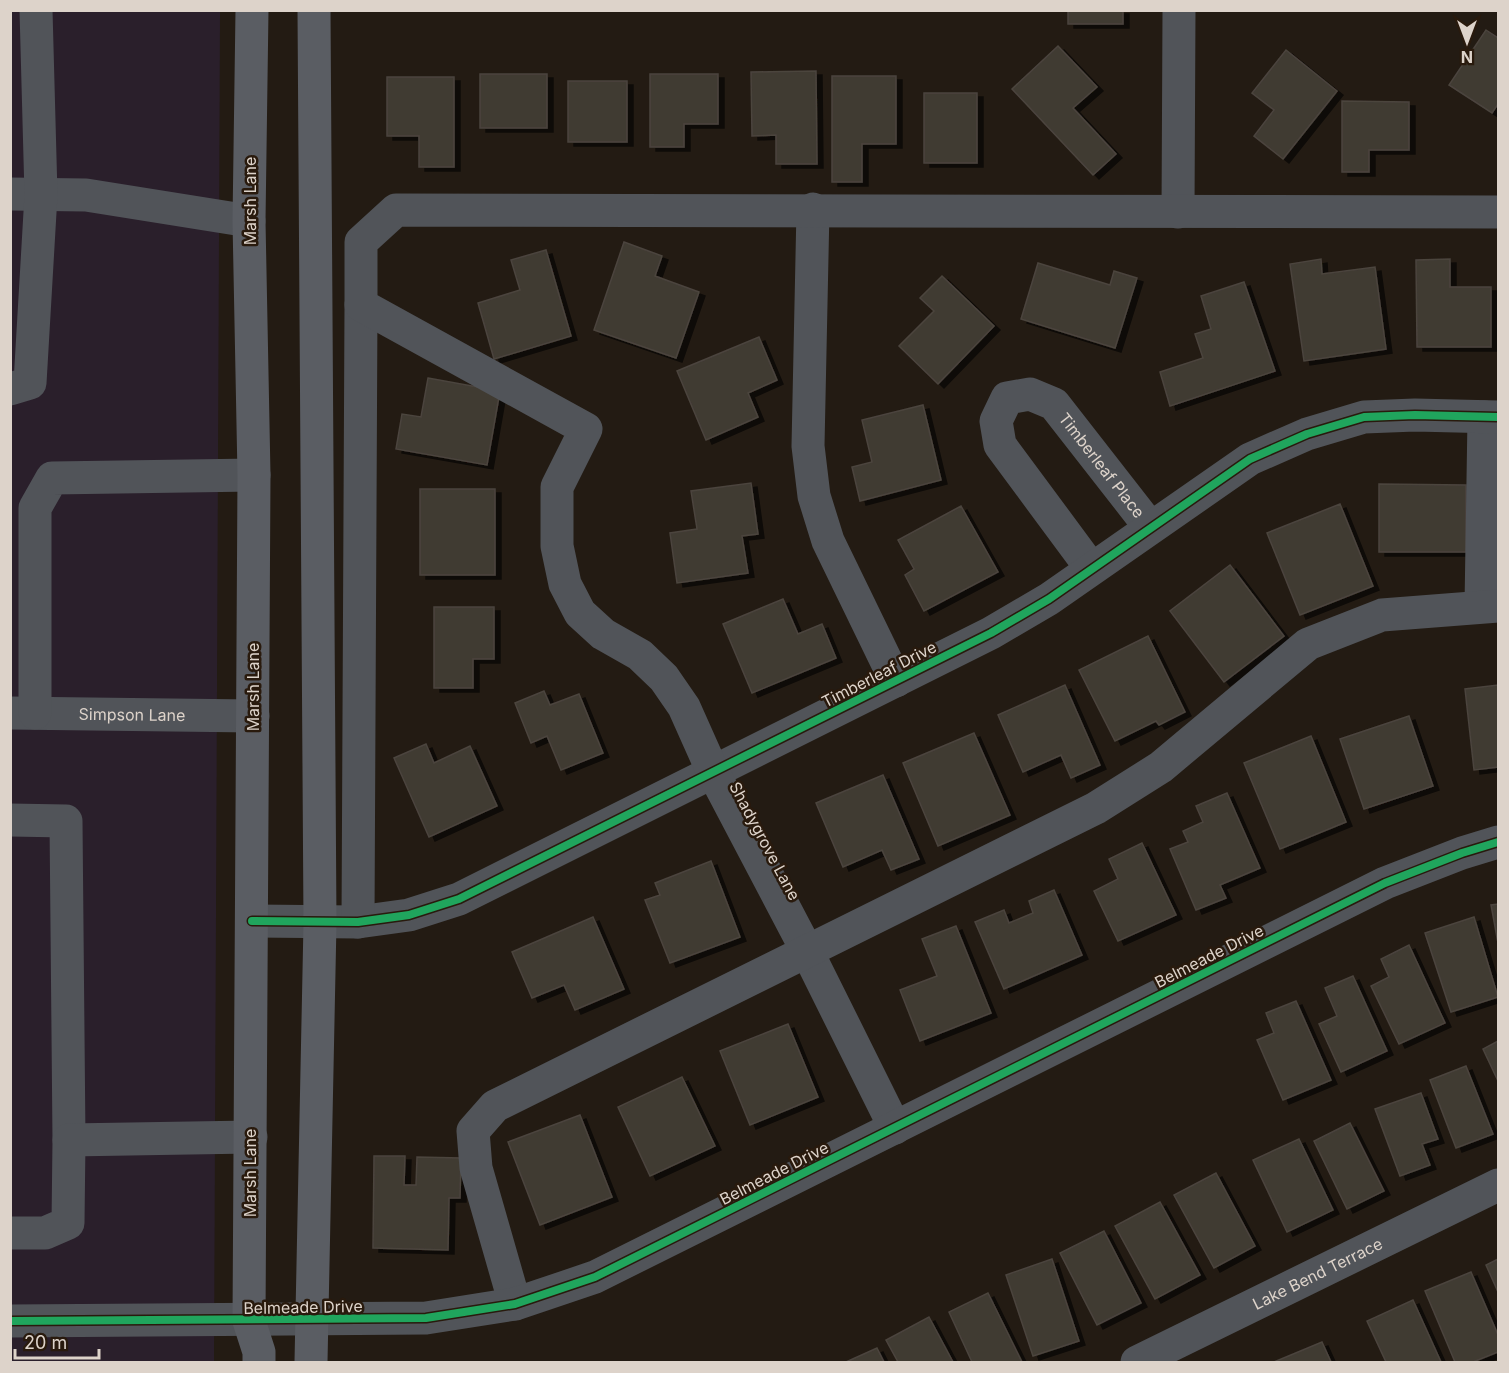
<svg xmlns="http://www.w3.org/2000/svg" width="1509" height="1373" viewBox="0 0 1509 1373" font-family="Inter,sans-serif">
<defs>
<filter id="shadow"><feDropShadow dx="6" dy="4" stdDeviation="0" flood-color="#0009"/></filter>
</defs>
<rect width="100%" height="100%" fill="#231b13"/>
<polygon fill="#2a1f2b" points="10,11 220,11 214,1362 11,1362"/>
<g fill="#403a33" stroke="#4b443e" stroke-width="1.5" filter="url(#shadow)">
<rect x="1068" y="10" width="55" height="14"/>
<polygon points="1486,30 1498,38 1498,104 1492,113 1449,85"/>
<polygon points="1058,46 1097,87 1073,108 1116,154 1093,175 1012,89"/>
<polygon points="1286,50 1337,91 1283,159 1254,136 1274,110 1252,93"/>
<polygon points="816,71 817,164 776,164 776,135 752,136 751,72"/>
<rect x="480" y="74" width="67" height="54"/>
<polygon points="650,74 718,74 718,124 684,124 684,147 650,147"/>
<polygon points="832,76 896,76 896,144 862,144 862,182 832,182"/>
<polygon points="387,77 454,77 454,167 419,167 419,136 387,136"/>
<rect x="568" y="81" width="59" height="61"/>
<rect x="924" y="93" width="53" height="70"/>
<polygon points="1342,101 1409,102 1409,150 1369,150 1369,172 1342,172"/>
<polygon points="624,242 662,256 655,276 699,292 676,358 594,330"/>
<polygon points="546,250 571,336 494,359 478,303 520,290 511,260"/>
<polygon points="1321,259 1322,274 1375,267 1386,349 1304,361 1290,264"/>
<polygon points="1450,259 1450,287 1491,287 1491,347 1417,347 1416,260"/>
<polygon points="1038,263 1110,285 1114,271 1137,278 1115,348 1021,319"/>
<polygon points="942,276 994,326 938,384 899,346 934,311 920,298"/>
<polygon points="1244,282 1275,371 1170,406 1160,372 1203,358 1195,334 1211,329 1201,296"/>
<polygon points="759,337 777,380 748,393 758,417 706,440 677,371"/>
<polygon points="428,378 500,391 487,465 396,449 402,414 421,417"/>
<polygon points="923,405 941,480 860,501 852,467 872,462 862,420"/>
<polygon points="751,483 758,534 742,536 748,573 677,583 670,533 697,529 691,491"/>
<polygon points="1379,484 1466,485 1466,552 1379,552"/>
<rect x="420" y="489" width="75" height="86"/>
<polygon points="1340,504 1373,586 1300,615 1267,533"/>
<polygon points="961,506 998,572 924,611 905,575 914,569 898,540"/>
<polygon points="1230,565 1284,636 1224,682 1170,611"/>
<polygon points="783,599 798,634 822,624 836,658 752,693 723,624"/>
<polygon points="434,607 494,607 494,659 473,659 473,688 434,688"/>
<polygon points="1148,636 1185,712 1159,725 1156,721 1115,741 1079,670"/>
<polygon points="1065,685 1100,765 1071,778 1061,755 1023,772 998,715"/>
<polygon points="1498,685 1498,767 1474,770 1465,689"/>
<polygon points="544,691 550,705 579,694 603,753 561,770 547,736 531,743 515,703"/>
<polygon points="1409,716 1433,786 1364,809 1340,739"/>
<polygon points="974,733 1010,815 938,846 903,763"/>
<polygon points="1311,736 1346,822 1280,849 1244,763"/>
<polygon points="426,744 434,763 470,746 497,806 429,837 394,758"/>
<polygon points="883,775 919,859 891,870 882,850 843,867 816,803"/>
<polygon points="1227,793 1260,868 1220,885 1226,898 1196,910 1170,849 1188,842 1183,831 1203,822 1196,806"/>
<polygon points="1142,843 1176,915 1118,941 1094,891 1118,879 1109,859"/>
<polygon points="711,861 740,937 670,963 645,900 660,895 655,883"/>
<polygon points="1054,890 1082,955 1004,989 975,922 1004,910 1009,923 1033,913 1029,901"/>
<polygon points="1498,904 1498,943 1491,905"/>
<polygon points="593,917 624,989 575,1010 564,985 532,998 512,952"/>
<polygon points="1474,917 1498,997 1451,1012 1425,933"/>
<polygon points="956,926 991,1013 920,1041 900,990 937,976 922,939"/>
<polygon points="1409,945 1445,1023 1399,1044 1371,986 1389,977 1381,959"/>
<polygon points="1353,976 1387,1051 1341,1072 1319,1024 1337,1016 1325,988"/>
<polygon points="1296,1001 1331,1080 1283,1100 1257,1040 1274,1033 1266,1013"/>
<polygon points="788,1024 818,1097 750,1125 720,1051"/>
<polygon points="1498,1041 1498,1081 1483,1049"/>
<polygon points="1466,1066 1493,1134 1456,1148 1430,1080"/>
<polygon points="682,1077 715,1146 650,1176 618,1107"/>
<polygon points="1421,1093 1438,1139 1422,1144 1430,1165 1400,1176 1375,1109"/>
<polygon points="580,1115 612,1197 540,1225 508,1142"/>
<polygon points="1350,1123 1384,1191 1347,1209 1314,1141"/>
<polygon points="1299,1139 1333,1210 1287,1232 1253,1160"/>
<polygon points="374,1156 405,1156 404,1185 416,1185 417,1157 461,1158 460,1198 449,1198 448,1250 373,1248"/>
<polygon points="1216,1173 1255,1246 1214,1268 1174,1195"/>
<polygon points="1160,1202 1200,1275 1155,1299 1115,1226"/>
<polygon points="1104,1231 1141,1303 1097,1325 1060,1253"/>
<polygon points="1052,1259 1079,1341 1033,1356 1006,1275"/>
<polygon points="1498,1259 1498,1292 1486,1265"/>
<polygon points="1471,1272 1498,1335 1498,1352 1473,1362 1455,1362 1425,1291"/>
<polygon points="988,1293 1022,1362 972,1362 949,1312"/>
<polygon points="1413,1300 1441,1362 1386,1362 1367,1321"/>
<polygon points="929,1317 953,1362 898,1362 886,1340"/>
<polygon points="1322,1342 1331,1362 1274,1362"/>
<polygon points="877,1348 884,1362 846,1362"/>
</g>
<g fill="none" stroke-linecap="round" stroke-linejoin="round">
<g stroke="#515459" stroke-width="33">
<polyline points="10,194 86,195 249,221"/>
<polyline points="813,209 808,446 814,496 828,541 896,681"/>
<polyline points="1178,212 1179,10"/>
<polyline points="10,389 30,383 41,195 36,10"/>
<path id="s1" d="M1091,568L1000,445L996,421L1007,398L1030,394L1054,404L1150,527"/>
<polyline points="1481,606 1484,417"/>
<path id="s2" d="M10,713L253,716"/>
<polyline points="35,713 35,508 52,478 254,475"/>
<polyline points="10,820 66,821 69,1140"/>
<polyline points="252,921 358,922 409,915 459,899 991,633 1049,599 1250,459 1307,434 1364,417 1415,415 1498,417"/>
<polyline points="358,922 361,305"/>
<polyline points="895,1128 806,949 713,772 684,707 664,678 640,655 603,634 580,613 565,584 557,546 557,487 586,429 361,305 361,242 396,210 1498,212"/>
<polyline points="10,1233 45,1233 68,1223 69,1140 251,1137"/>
<polyline points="515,1304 476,1168 473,1131 495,1106 1096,808 1161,767 1308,644 1382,615 1498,606"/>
<polyline points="10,1321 426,1318 515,1304 595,1277 1385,883 1462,853 1498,842"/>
<path id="s3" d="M1137,1362L1498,1185"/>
</g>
<g stroke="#5a5d63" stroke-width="33">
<polyline points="252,10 249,221 254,475 249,1321 259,1352 259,1362"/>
<polyline points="311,1362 320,923 314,10"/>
</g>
<defs>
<g id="cycleway">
<polyline points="252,921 358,922 409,915 459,899 991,633 1049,599 1250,459 1307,434 1364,417 1415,415 1498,417"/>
<polyline points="10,1321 426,1318 515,1304 595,1277 1385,883 1462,853 1498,842"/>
</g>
</defs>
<use href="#cycleway" stroke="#291a0d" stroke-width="11"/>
<use href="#cycleway" stroke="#20a55d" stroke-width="8"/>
</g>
<g text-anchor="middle" stroke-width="5" stroke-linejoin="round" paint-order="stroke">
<g font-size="16" fill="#ddd3ca" stroke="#291a0d">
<text transform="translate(250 201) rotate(-90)" y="6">Marsh Lane</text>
<text dy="6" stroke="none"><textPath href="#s1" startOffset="330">Timberleaf Place</textPath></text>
<text transform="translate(879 674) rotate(-27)" y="6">Timberleaf Drive</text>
<text transform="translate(253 687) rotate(-90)" y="6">Marsh Lane</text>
<text dy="6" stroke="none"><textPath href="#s2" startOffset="122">Simpson Lane</textPath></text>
<text transform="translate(765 841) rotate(62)" y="6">Shadygrove Lane</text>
<text transform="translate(1209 956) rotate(-27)" y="6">Belmeade Drive</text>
<text transform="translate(250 1173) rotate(-90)" y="6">Marsh Lane</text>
<text transform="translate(774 1173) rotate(-27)" y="6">Belmeade Drive</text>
<text dy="6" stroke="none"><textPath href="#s3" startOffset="201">Lake Bend Terrace</textPath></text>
<text transform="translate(303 1307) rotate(-1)" y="6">Belmeade Drive</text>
</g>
</g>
<rect width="1509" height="1373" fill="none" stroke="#ddd3ca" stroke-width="24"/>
<g transform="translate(1467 42) rotate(180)" stroke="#291a0d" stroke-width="4.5" paint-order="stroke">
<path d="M0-4.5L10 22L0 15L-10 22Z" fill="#ddd3ca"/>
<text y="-9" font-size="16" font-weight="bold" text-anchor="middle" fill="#ddd3ca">N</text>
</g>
<path d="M15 1349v9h84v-9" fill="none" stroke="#ddd3ca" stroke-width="3"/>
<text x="24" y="1349" font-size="18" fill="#ddd3ca" stroke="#291a0d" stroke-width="4.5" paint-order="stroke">20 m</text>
</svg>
